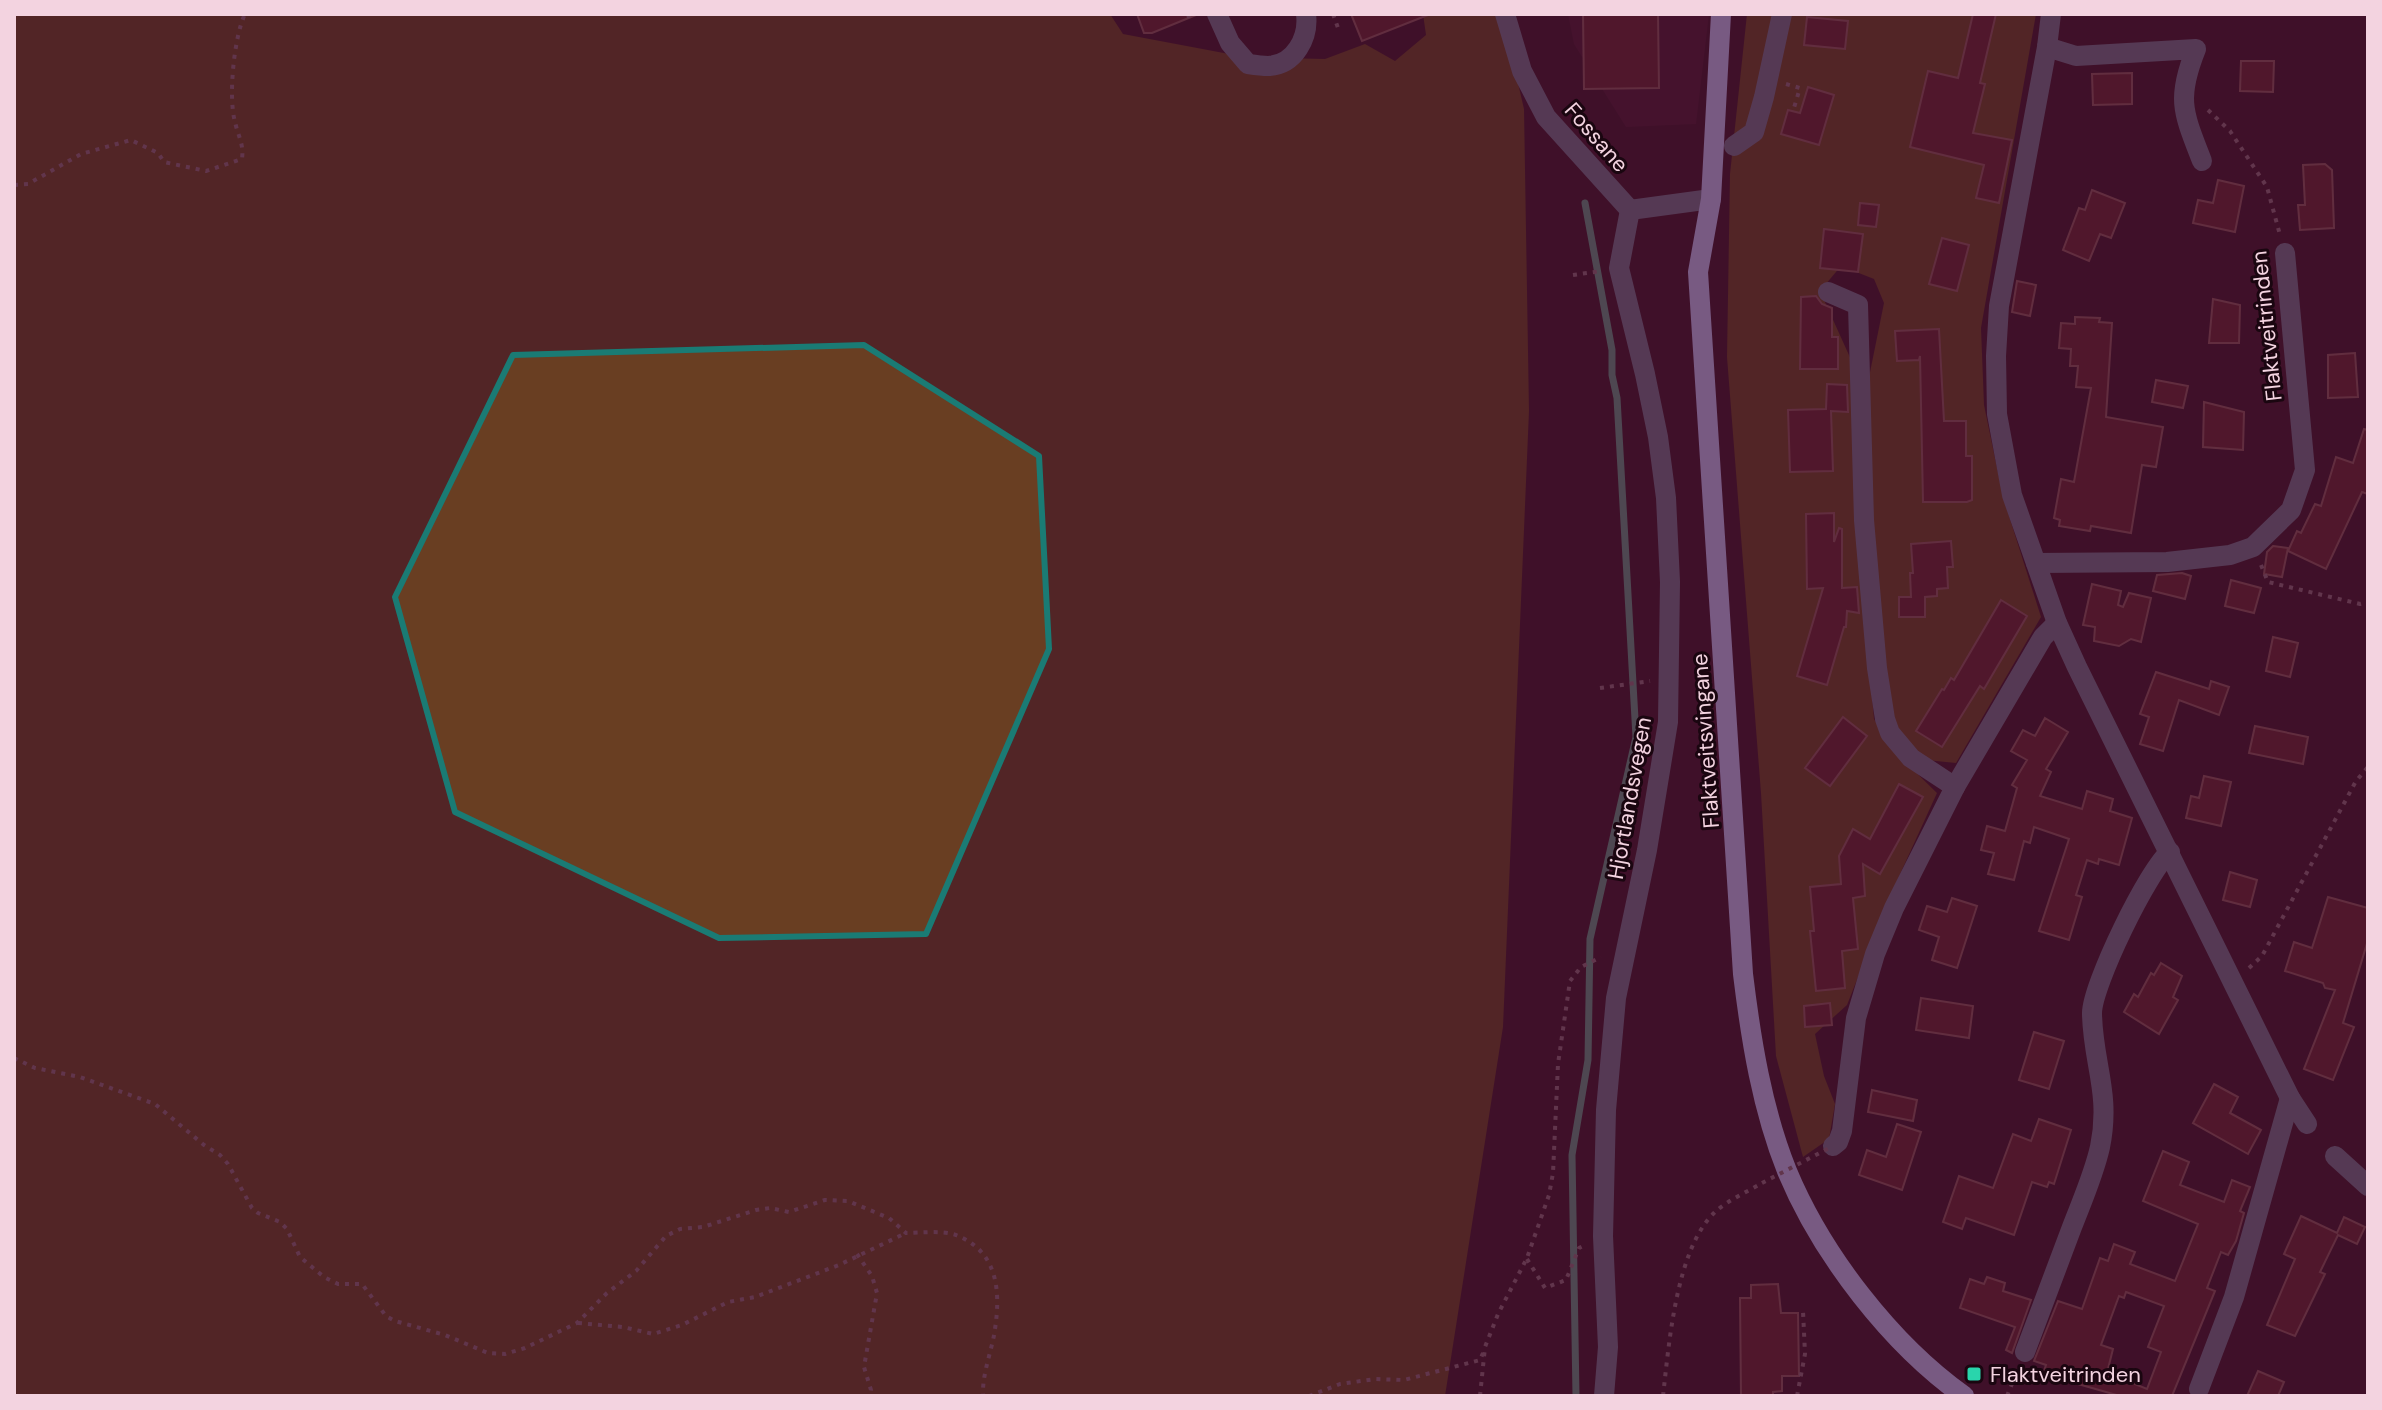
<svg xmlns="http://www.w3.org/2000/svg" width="2382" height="1410" viewBox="0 0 2382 1410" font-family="'DM Sans',sans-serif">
<rect width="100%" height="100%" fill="#3f1129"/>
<polygon fill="#4c1632" points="1568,14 1709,14 1696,124 1626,127 1574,44"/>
<g fill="#693e22">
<polygon points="14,14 1110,14 1123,34 1245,57 1325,59 1365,44 1395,61 1426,35 1423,14 1502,14 1524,109 1529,411 1503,1027 1445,1396 14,1396"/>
<polygon points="1747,14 2036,14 1981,328 1984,405 2003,497 2041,617 1956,763 1926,760 1894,731 1886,696 1871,520 1866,392 1884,303 1874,279 1841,266 1820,291 1853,364 1863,596 1874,719 1891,748 1937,793 1890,896 1847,1005 1815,1034 1824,1076 1835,1104 1829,1139 1803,1157 1776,1056 1761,793 1727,357 1730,174"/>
</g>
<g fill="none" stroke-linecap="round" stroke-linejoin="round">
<polyline stroke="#618a81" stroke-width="7" points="1576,1396 1572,1155 1588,1060 1590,939 1636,737 1617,398 1612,375 1612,350 1585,203"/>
</g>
<g fill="#65212f" stroke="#8b5159" stroke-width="2" fill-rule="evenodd">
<polygon points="1137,14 1196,14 1196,15 1152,33 1144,33"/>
<polygon points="1351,14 1428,14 1428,15 1362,41"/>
<polygon points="1583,14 1658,14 1659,88 1584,89"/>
<polygon points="1973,14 1996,14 1980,83 1985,84 1973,133 2012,140 1999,203 1976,198 1984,165 1910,147 1928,71 1958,78"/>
<polygon points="1807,17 1848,21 1845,49 1804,45"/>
<polygon points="2241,61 2274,61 2273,92 2240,91"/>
<polygon points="2132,73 2132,104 2093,105 2092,74"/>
<polygon points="1808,87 1834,95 1819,145 1781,134 1788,110 1800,113"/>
<polygon points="2325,164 2332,170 2334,228 2300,230 2298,205 2305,205 2303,165"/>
<polygon points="2218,180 2244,186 2235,232 2193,223 2198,200 2213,203"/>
<polygon points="2092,190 2125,203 2111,238 2100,234 2089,261 2063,250 2079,208 2085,210"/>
<polygon points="1860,203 1879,205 1876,227 1858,225"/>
<polygon points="1824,229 1863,234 1858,272 1820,268"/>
<polygon points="1942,238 1969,245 1957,291 1929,284"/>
<polygon points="2017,281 2036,285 2030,316 2012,312"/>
<polygon points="1816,296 1822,304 1832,308 1832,337 1838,337 1838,369 1800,369 1801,297"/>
<polygon points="2213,299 2240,305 2239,343 2209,343"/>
<polygon points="2075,317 2100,318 2099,322 2112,323 2106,417 2163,427 2156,467 2142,465 2131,533 2091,526 2090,531 2059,526 2060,520 2054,518 2061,479 2074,482 2091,388 2076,387 2078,366 2070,366 2071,349 2059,348 2061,323 2075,324"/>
<polygon points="1939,329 1944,421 1966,421 1966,456 1972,456 1972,500 1967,502 1923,502 1920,356 1919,360 1897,361 1895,331"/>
<polygon points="2355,353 2358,397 2328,398 2328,355"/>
<polygon points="2156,380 2188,386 2183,408 2152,402"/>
<polygon points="1827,384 1847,385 1848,412 1831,411 1833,471 1790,472 1788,410 1826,409"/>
<polygon points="2204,402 2244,412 2243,450 2203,447"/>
<polygon points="2364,429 2368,430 2368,494 2362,492 2326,569 2288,551 2297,531 2301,533 2315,504 2321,506 2336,457 2353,463"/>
<polygon points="1834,513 1834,542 1839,528 1842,529 1842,588 1857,587 1859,613 1847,611 1846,627 1844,627 1827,685 1797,676 1823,588 1807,589 1806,514"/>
<polygon points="1951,541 1953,567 1947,567 1948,588 1937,589 1937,596 1925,597 1925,617 1899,617 1899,597 1911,597 1910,573 1913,573 1911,544"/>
<polygon points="2273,546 2288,548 2282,577 2264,574 2267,552"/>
<polygon points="2182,573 2191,576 2185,599 2153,591 2157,575"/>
<polygon points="2231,580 2261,588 2254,613 2225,606"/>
<polygon points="2092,584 2121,591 2118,605 2123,607 2129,593 2151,598 2141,642 2131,639 2119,646 2094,641 2095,627 2083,625"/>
<polygon points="2001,600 2027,616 1984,689 1980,686 1942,747 1916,731 1942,689 1944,690 1951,678 1954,680"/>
<polygon points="2273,637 2298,643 2290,677 2266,671"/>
<polygon points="2156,672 2209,689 2211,681 2229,687 2219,715 2179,700 2163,751 2140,744 2149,717 2140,714"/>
<polygon points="1843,717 1867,736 1830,786 1805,768"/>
<polygon points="2045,718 2068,732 2046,769 2051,772 2040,796 2082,809 2087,791 2113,799 2110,811 2132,818 2119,865 2099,859 2098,864 2087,860 2076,895 2082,897 2069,940 2039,931 2069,839 2034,827 2030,843 2024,841 2014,880 1988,874 1994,853 1981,850 1987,826 2005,831 2017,788 2012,785 2027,760 2011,751 2023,730 2035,736"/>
<polygon points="2255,726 2308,737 2303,764 2249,753"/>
<polygon points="2204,776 2231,782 2221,826 2186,818 2191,796 2199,798"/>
<polygon points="1899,784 1923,797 1880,874 1863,864 1865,896 1853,898 1858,949 1842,951 1845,988 1816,991 1810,931 1814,931 1810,887 1841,884 1839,856 1853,829 1870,839"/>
<polygon points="2230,872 2257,880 2250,907 2223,900"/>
<polygon points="2328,897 2368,908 2368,940 2343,1023 2354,1027 2333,1080 2304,1069 2335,990 2325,988 2323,983 2285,971 2294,942 2312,948"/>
<polygon points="1952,898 1977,906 1957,968 1932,960 1939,937 1919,930 1927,906 1947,912"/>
<polygon points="2161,963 2182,976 2173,997 2178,1000 2159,1034 2124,1012 2134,994 2138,997 2151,973 2154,975"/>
<polygon points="1921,998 1973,1006 1969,1038 1916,1030"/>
<polygon points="1830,1003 1832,1025 1805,1027 1804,1006"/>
<polygon points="2034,1032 2064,1041 2049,1089 2019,1080"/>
<polygon points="2214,1084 2238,1097 2230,1113 2261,1130 2248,1154 2193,1123"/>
<polygon points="1872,1090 1917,1100 1913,1121 1868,1112"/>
<polygon points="2039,1119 2071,1130 2054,1184 2049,1182 2047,1187 2032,1182 2014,1235 1966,1218 1962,1229 1943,1222 1959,1176 1993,1188 2013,1134 2031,1141"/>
<polygon points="1897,1124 1921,1132 1902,1190 1859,1175 1867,1150 1886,1157"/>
<path d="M2163,1151L2189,1162L2180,1185L2224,1202L2232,1180L2250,1187L2240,1211L2244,1213L2236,1241L2228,1255L2221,1252L2207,1288L2215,1291L2172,1396H2120L2043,1374L2046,1365L2034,1361L2058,1301L2082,1309L2100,1258L2108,1261L2114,1244L2135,1252L2130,1264L2175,1281L2198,1224L2143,1201ZM2126,1292L2164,1306L2148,1347L2161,1352L2147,1389L2107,1373L2113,1349L2101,1345L2119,1296L2124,1298Z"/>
<polygon points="2301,1216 2337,1233 2344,1217 2365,1227 2357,1244 2338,1235 2320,1272 2325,1274 2295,1336 2267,1325 2295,1259 2284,1254"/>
<polygon points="1987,1277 2005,1283 2003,1291 2031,1300 2012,1353 2006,1350 2015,1327 1960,1308 1970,1279 1984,1284"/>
<polygon points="1778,1284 1781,1313 1798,1313 1799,1376 1782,1376 1782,1391 1773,1392 1773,1396 1741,1396 1740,1298 1751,1298 1751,1285"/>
<polygon points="2258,1371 2284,1382 2278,1396 2247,1396"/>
</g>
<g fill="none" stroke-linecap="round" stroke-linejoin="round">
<g stroke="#8b6376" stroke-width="4" stroke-dasharray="4 6" stroke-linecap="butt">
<polyline points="1188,14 1190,21"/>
<polyline points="1333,14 1338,28"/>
<polyline points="1786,84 1800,88 1793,111"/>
<polyline points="2208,110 2230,131 2267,187 2280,235"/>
<path d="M14,185L28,184L81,154L131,140L158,153L164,162L206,171L242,159C244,144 238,136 235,122C228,97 234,37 245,14"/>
<polyline points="1573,275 1601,271"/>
<polyline points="2261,565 2268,582 2360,604 2368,602"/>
<polyline points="1600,688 1650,681"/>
<polyline points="2249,968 2262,956 2356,781 2368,767"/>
<path d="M14,1058L35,1068L80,1077L155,1104L204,1145L220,1155L228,1164L252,1208L258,1213L280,1222L287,1229L300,1257L324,1277L338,1284H362L386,1316L395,1321L445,1335L488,1353L505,1354L525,1348L577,1323L607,1293L636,1271L666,1236L680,1229L703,1227L756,1210L770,1208L789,1212L825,1200L848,1201L889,1218L906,1233C920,1233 942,1230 956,1235C997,1251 1001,1289 995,1329C992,1351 982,1373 983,1396"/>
<polyline points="857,1254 872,1276 877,1293 864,1367 871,1390 870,1396"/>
<polyline points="1527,1259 1545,1288 1566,1280 1579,1248 1583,1246"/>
<polyline points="578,1323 623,1327 653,1334 682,1325 728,1302 755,1297 839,1265 906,1233"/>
<polyline points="1309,1396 1340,1384 1375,1379 1404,1380 1480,1360 1483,1353"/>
<polyline points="1480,1396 1485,1347 1498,1314 1527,1258 1549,1195 1553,1173 1558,1064 1570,981 1581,967 1601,957"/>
<path d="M1663,1396C1669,1344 1676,1250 1714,1213C1726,1201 1747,1192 1762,1183"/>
<polyline points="1797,1396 1805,1354 1803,1311"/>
<polyline points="2007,1396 2018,1369"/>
</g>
<g stroke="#706c88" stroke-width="20">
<path d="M1217,14L1230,43L1248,64C1255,65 1262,66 1268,66C1295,65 1309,37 1306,14"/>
<polyline points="1505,14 1522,71 1546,117 1630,210"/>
<polyline points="2051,14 2047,47 1999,306 1996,356 1997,414 2012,495 2057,623 2077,667 2290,1098 2307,1124"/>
<path d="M2047,47L2076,56L2196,49C2176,99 2183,112 2202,161"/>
<polyline points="1734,146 1754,132 1764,97 1782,14"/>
<polyline points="1630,210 1711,199"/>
<polyline points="1828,292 1858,305 1864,520 1877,668 1885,719 1890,733 1911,758 1955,787"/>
<polyline points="2036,563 2167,562 2230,555 2253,547 2291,510 2305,470 2285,253"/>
<polyline points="1833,1146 1838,1142 1842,1131 1856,1018 1875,954 1894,908 1955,787 2043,637 2057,623"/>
<polyline points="2335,1156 2368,1186"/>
<path d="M2025,1352C2041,1310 2056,1269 2072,1227C2082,1201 2094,1174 2100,1147C2111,1093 2093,1064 2092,1014C2091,987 2149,868 2170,852"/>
<polyline points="2199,1389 2234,1297 2290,1098"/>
<polyline points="1604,1396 1608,1347 1603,1236 1606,1110 1616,998 1647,850 1668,722 1670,582 1666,498 1658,437 1645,374 1619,268 1630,210"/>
</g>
<path stroke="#bdb3ee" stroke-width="20" d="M1721,14L1711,199L1698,272L1743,974C1751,1040 1762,1109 1787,1171C1822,1255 1891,1344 1964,1396"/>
<polyline stroke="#8b6376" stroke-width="4" stroke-dasharray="4 6" stroke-linecap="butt" points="1762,1183 1833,1146"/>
</g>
<path d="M0 0H2382V1410H0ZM864,345L1039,456L1049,649L926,934L719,938L455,812L395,597L513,355Z" fill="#3f1129" fill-opacity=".55" fill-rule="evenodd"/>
<path fill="none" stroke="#1a7b74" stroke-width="6" stroke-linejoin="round" d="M864,345L1039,456L1049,649L926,934L719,938L455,812L395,597L513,355Z"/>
<rect fill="#29d5ac" stroke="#1a0610" stroke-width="3" x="1966" y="1366" width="16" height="16" rx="4"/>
<g text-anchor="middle" stroke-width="6" stroke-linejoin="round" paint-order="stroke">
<g font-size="22" fill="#f3d3e0" stroke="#1a0610">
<text transform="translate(1597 137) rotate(49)" y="8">Fossane</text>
<text transform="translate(2266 326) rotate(-96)" y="8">Flaktveitrinden</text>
<text transform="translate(1705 741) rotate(-94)" y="8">Flaktveitsvingane</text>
<text transform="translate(1629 798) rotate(-80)" y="8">Hjortlandsvegen</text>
</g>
<g font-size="22" fill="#f3d3e0" stroke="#1a0610" text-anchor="start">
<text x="1990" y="1382">Flaktveitrinden</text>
</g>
</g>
<rect width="2382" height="1410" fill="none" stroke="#f3d3e0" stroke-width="32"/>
</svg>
